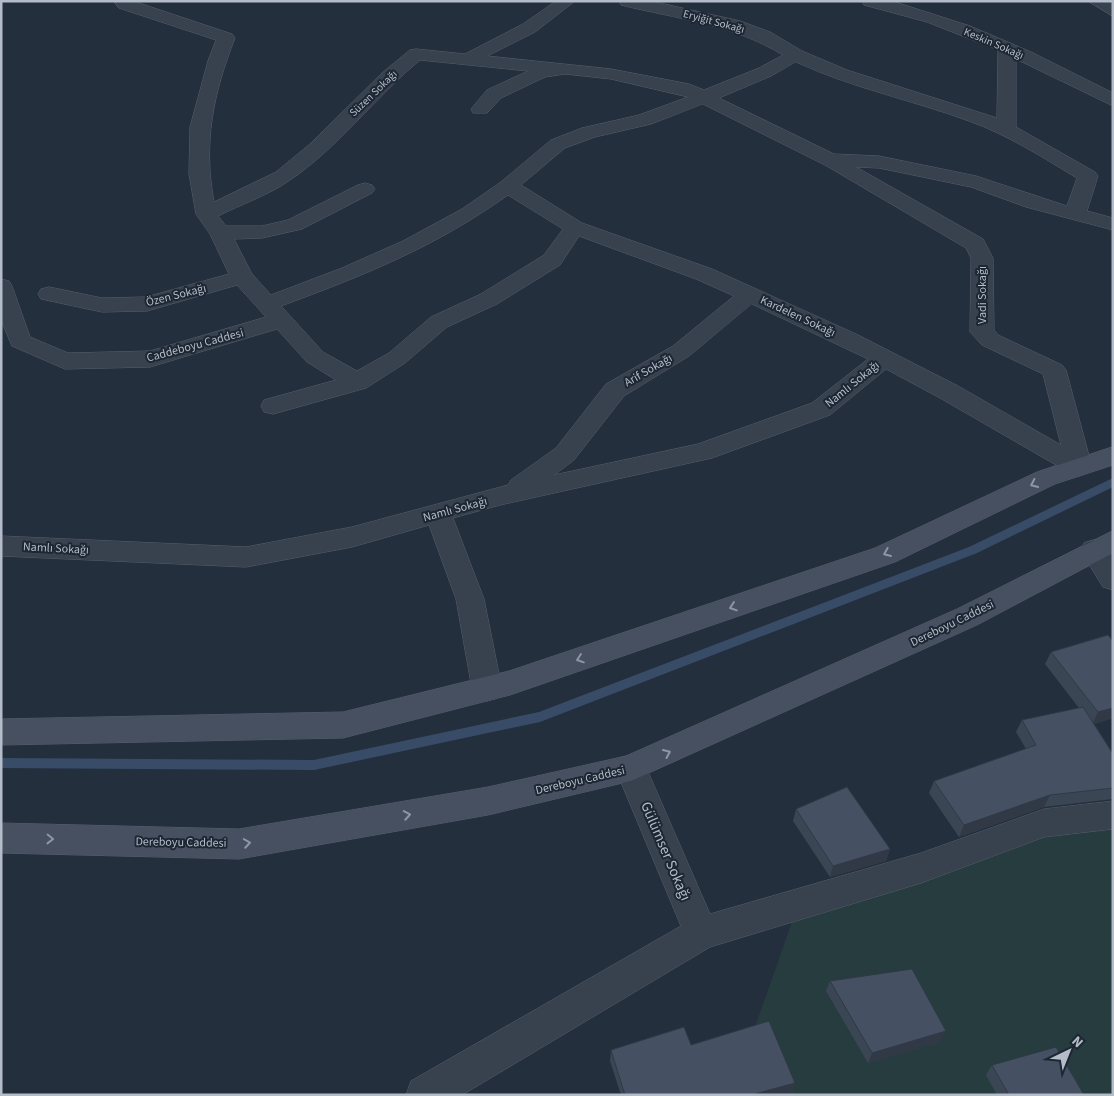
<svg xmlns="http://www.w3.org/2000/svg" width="1114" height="1096" viewBox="0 0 1114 1096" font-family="'Source Sans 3',sans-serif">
<rect width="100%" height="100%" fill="#242f3e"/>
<polygon fill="#263c3f" points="1113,812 1113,1095 731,1095 794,916"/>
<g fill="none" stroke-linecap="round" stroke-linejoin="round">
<polygon fill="#394c67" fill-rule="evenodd" points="1113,478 1113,487 977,553 540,722 314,770 1,768 1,758 314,760 539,712 969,547"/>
<defs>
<g id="street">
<path d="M114,1H133L232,34L235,38C213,94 203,143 214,202L276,172L310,144L382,73L410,50L416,49L465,54L523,24L556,1H575L535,32L487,56L611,69L689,84L704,90L759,68L783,55C732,24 678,19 621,5L619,1H651L740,21L770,32L802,51L847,70L997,118L998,50L927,22L864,5L862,1H892L970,26L1031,52L1113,93V106L1016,59V127L1095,172L1098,176L1087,211L1113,218V230L1026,207L971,187L879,168L856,167L983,239L993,258L994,330L998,335L1062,365L1066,370L1092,467L1088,473L1079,476L1070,473L940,398L886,369L830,415L712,458L500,505L453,518L484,599L502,689L498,698L487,701L476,698L472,689L456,599L429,525L352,547L246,567L1,556V536L246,547L352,527L508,485L511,480L556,448L606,384L673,346L734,296L696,279L579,236L560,265L497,304L447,327L405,363L366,388L273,414L264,412L261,406L264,400L336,380L307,362L277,329L150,367L65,369L12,346L1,320V279L9,281L12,286L30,337L68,353L150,351L266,317L237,285L147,311L102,312L41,299L38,294L41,289L49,287L102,298L146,297L229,274L210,234L196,214L189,174L190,127L208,61L216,40L119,8ZM420,60L528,71L487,90L471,109L473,113H487L501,98L545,77L565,74L611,79L688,97L639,115L582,128L551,140L501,182L462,209L403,241L342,268L271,295L252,274L234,239L262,238L302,229L372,193L375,189L372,185L365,183L358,185L288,220L262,226H226L218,216C242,204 269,195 290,180C338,148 375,97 420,60ZM796,62C852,88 912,100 969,121C1008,135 1042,157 1077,178L1067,206L976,176L879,156L834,154L719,98L771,76ZM703,104L825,165L966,248L971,258L970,332L982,345L1043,374L1061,445L958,386L858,335L712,269L582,223L521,185L565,148L595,137L651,124ZM508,195L563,229L544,255L481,294L431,317L389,353L357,371L323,352L281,306C365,275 435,247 508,195ZM752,304L868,359L812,403L698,444L554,475L574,460L624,396L689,356Z"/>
<polygon points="1088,1 1108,1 1113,4 1113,16"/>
<polygon points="1094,540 1104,543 1113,557 1113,590 1103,587 1080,550 1084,543"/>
<polygon points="631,755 642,758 710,914 921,853 1044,809 1113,801 1113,829 1044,837 921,883 710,947 462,1095 406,1095 411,1081 681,926 615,768 620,758"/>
</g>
<g id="secondary">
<polygon points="1113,447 1113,465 1055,484 895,562 510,695 343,738 1,745 1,719 343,712 509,671 875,548 1037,472"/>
<polygon points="1113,531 1113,553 977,625 631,781 488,815 239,859 1,853 1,823 239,829 488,787 626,756 957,609"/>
</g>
</defs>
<use href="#street" stroke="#565f6c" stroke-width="1"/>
<use href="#secondary" stroke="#565f6c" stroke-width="1"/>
<use href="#street" fill="#38414e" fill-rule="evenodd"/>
<use href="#secondary" fill="#465061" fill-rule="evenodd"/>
</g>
<g fill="#3b4654">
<polygon points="1113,641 1113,718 1094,724 1113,754 1113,799 1044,807 959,837 929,793 934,781 1026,749 1016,732 1022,720 1079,708 1045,664 1051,652"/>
<polygon points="796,809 890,849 886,861 830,877 793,821"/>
<polygon points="830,981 940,1042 868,1063 826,991"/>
<polygon points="691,1045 795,1083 792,1093 786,1095 621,1095 610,1061 611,1050"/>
<polygon points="992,1065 1084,1095 997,1095 986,1075"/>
</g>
<g fill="#303945">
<polygon points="1113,708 1113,718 1092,725 1098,712"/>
<polygon points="1050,795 1044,807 959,837 964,825"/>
<polygon points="890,849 886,861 830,877 833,866"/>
<polygon points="946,1031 940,1042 868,1063 872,1053"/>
<polygon points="795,1083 792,1093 786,1095 751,1095"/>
</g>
<g fill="#455162" stroke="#303945">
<polygon points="1108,635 1113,641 1113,708 1098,712 1051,652"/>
<polygon points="1083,707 1113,754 1113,788 1050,795 964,825 934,781 1036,745 1022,720"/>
<polygon points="847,787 890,849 833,866 796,809"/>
<polygon points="912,969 946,1031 872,1053 830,981"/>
<polygon points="769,1021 795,1083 751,1095 625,1095 611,1050 684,1027 691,1045"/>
<polygon points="1056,1047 1084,1095 1009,1095 992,1065"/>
</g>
<defs><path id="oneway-chevron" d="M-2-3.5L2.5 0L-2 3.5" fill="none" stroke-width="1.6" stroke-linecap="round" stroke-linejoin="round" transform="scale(1.25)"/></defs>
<g stroke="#8e96a5">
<use href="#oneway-chevron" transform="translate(1034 484) rotate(155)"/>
<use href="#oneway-chevron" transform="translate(887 553) rotate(157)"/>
<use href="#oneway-chevron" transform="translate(733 607) rotate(161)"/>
<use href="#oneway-chevron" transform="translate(580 659) rotate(161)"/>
<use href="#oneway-chevron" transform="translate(667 753) rotate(-24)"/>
<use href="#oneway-chevron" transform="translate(407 815) rotate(-10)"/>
<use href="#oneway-chevron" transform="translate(50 839) rotate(1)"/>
<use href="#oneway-chevron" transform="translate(247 843) rotate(-9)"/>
</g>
<g text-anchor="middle" stroke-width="4" stroke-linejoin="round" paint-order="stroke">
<g font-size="11" fill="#b4bcc9" stroke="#1d2633">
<text transform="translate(714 21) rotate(15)" y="4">Eryiğit Sokağı</text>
<text transform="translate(994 43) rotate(23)" y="4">Keskin Sokağı</text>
<text transform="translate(373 93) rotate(-44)" y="4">Süzen Sokağı</text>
</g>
<g font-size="12" fill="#b4bcc9" stroke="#1d2633">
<text transform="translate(176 295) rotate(-14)" y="4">Özen Sokağı</text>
<text transform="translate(982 295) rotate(-90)" y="4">Vadi Sokağı</text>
<text transform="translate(798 316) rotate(25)" y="4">Kardelen Sokağı</text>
<text transform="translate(195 345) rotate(-15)" y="4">Caddeboyu Caddesi</text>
<text transform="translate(648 370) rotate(-30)" y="4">Arif Sokağı</text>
<text transform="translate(852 384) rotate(-39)" y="4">Namlı Sokağı</text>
<text transform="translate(455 509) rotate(-15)" y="4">Namlı Sokağı</text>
<text transform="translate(56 548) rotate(3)" y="4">Namlı Sokağı</text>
<text transform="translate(952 623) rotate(-26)" y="4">Dereboyu Caddesi</text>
<text transform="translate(580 780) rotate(-13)" y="4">Dereboyu Caddesi</text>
<text transform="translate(181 842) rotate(1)" y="4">Dereboyu Caddesi</text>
</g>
<g font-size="15" fill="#b4bcc9" stroke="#1d2633">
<text transform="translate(666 851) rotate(67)" y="5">Gülümser Sokağı</text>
</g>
</g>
<rect width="1114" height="1096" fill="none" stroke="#b4bcc9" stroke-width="5"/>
<g transform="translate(1069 1051) rotate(43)" stroke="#1d2633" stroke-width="4" paint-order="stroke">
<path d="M0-4L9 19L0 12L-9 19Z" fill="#b4bcc9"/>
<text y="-8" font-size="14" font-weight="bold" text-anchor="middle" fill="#b4bcc9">N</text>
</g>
</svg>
